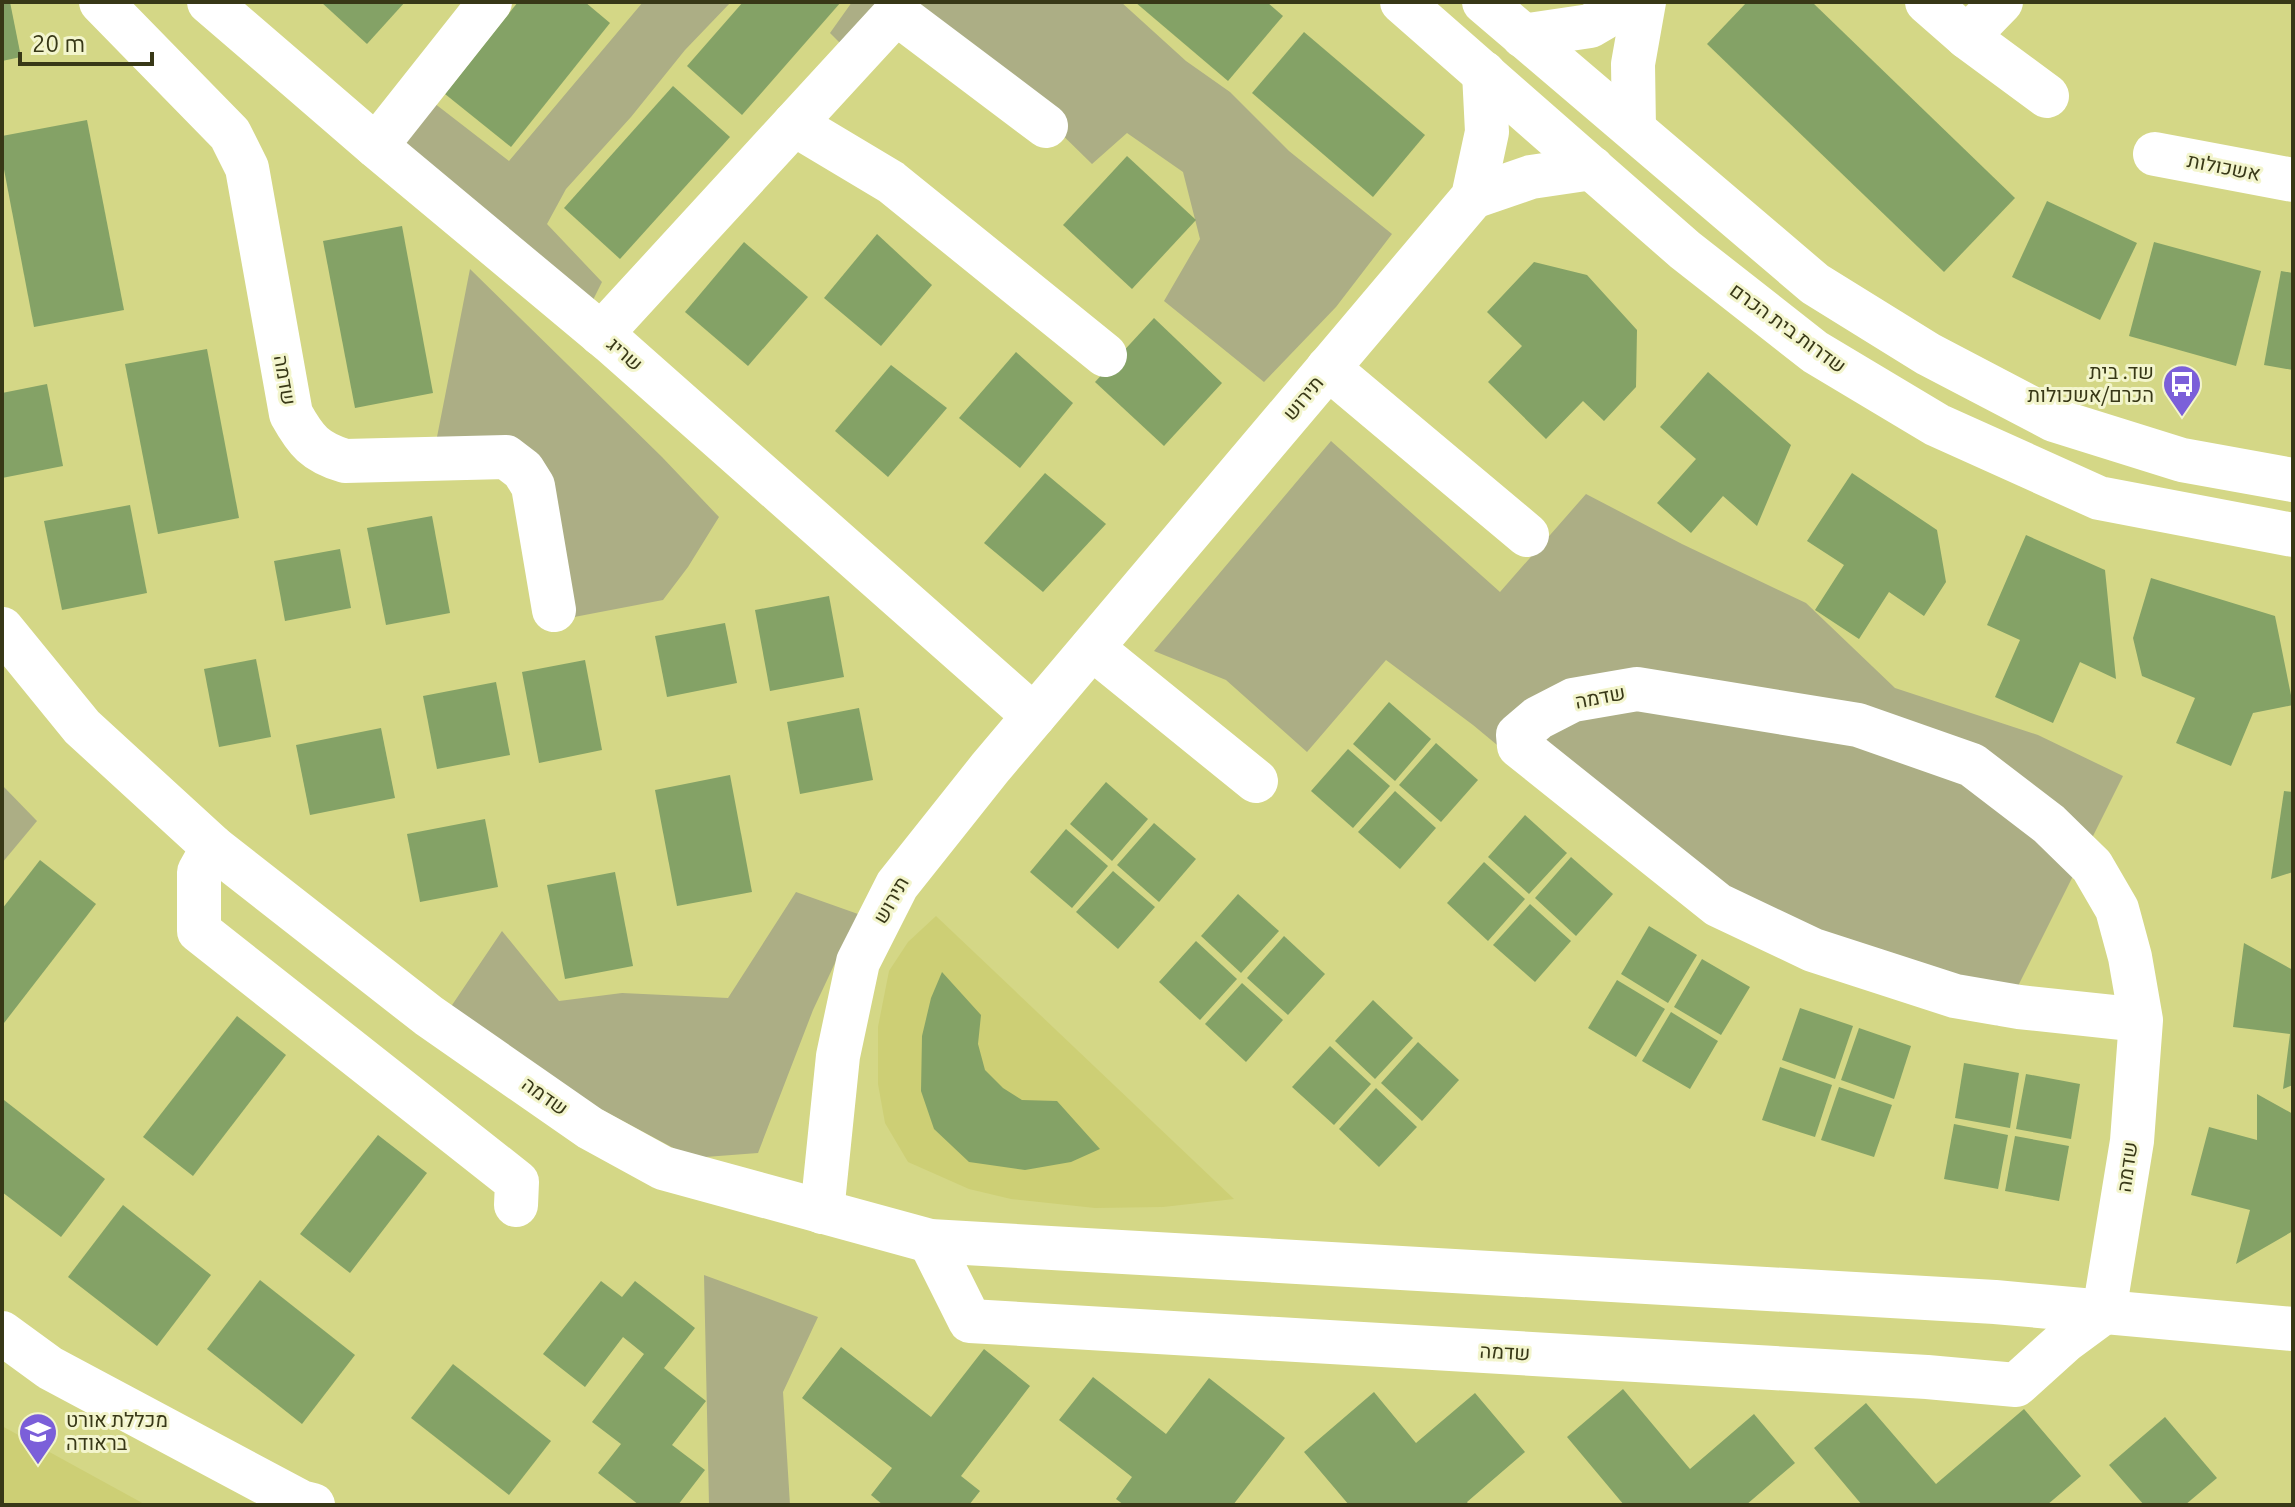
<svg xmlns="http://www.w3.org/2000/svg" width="2295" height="1507" viewBox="0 0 2295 1507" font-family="Ubuntu,Heebo,sans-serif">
<rect width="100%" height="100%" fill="#d4d786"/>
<g fill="#cdcf75">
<polygon points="936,916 1234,1199 1163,1207 1095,1208 1011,1199 969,1189 908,1162 885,1123 878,1084 878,1027 889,971 908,942"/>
<polygon points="2,1426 146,1505 2,1505"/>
</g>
<g fill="#acae85">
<polygon points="643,2 731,2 685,50 631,117 566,189 547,224 602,282 589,308 400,141 434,103 509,161"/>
<polygon points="852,2 1121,2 1186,61 1230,92 1289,151 1392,234 1336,307 1264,382 1164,301 1200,239 1183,172 1127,133 1092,164 995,69 903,3 849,52 830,33"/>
<polygon points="470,269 662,457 719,517 688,567 663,600 569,618 543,477 436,442"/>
<polygon points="1331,441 1500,592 1586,494 1682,544 1806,603 1895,688 2038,735 2123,776 1998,1026 1701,914 1473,725 1386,660 1307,752 1226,680 1154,651"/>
<polygon points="2,785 37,821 2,863"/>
<polygon points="796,892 858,914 813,1010 758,1153 692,1158 539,1076 446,1014 502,931 559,1001 622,993 728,998"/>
<polygon points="704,1275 818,1317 783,1392 790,1505 709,1505"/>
</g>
<g fill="#84a266">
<polygon points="2,2 10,2 21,57 2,61"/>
<polygon points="321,2 405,2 367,44"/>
<polygon points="518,2 585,2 610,23 511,147 445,94"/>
<polygon points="743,2 841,2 742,115 687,66"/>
<polygon points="1135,2 1267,2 1283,16 1228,81"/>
<polygon points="1747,2 1812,2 2015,198 1944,272 1707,44"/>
<polygon points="1304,32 1425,135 1373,197 1252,93"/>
<polygon points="673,86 730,137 620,259 564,208"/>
<polygon points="87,120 124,310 34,327 2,159 2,136"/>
<polygon points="1127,156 1196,220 1132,289 1063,225"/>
<polygon points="2047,201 2137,243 2100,320 2012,277"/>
<polygon points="402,226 433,393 355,408 323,241"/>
<polygon points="877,234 932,285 881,346 824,298"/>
<polygon points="744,242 808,297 748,366 685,312"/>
<polygon points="2154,242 2261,271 2236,366 2129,336"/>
<polygon points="1534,262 1587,275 1637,330 1636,387 1604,421 1583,401 1546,439 1488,382 1522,346 1487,312"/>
<polygon points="2281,271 2293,273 2293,370 2264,365"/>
<polygon points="1154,318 1222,383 1164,446 1095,382"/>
<polygon points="207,349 239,518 158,534 125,364"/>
<polygon points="1016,352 1073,403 1020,468 959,418"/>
<polygon points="891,365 947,408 888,477 835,431"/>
<polygon points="1708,372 1791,445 1757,526 1723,496 1691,533 1657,503 1696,459 1660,427"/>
<polygon points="47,384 63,466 2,478 2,393"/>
<polygon points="1045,473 1106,524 1043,592 984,543"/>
<polygon points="1852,473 1937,530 1946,582 1924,616 1889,592 1859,639 1815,610 1844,565 1807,541"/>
<polygon points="130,505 147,593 62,610 44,521"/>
<polygon points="432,516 450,613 386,625 367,528"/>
<polygon points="2026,535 2105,570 2116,679 2080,662 2053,723 1995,697 2020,640 1987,625"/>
<polygon points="340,549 351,608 285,621 274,561"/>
<polygon points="2151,578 2275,616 2293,705 2253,713 2231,766 2176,743 2195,698 2142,676 2133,638"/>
<polygon points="829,596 844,677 770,691 755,610"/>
<polygon points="725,623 737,683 667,697 655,636"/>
<polygon points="256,659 271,737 219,747 204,669"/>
<polygon points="585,660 602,750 539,763 522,672"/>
<polygon points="496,682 510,755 437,769 423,696"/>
<polygon points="1389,702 1431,739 1395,781 1353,744"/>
<polygon points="859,708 873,780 800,794 787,722"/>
<polygon points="381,728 395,798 310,815 296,745"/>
<polygon points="1436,743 1478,780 1441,822 1399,785"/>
<polygon points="1348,749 1390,786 1353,828 1311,791"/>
<polygon points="730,775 752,892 677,906 655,790"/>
<polygon points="1106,782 1148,819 1112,861 1070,824"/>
<polygon points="1395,791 1436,828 1400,869 1358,832"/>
<polygon points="2284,791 2293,792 2293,872 2271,879"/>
<polygon points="1525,815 1567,853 1529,894 1488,857"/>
<polygon points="485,819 498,887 420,902 407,834"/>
<polygon points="1154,823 1196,859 1159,902 1117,865"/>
<polygon points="1066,829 1108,866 1072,908 1030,872"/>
<polygon points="1571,857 1613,894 1576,936 1535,898"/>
<polygon points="40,860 96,904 4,1023 2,909"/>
<polygon points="1484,862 1525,899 1488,941 1447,903"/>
<polygon points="1113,871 1155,907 1118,949 1076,912"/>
<polygon points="615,872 633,966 565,979 547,885"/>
<polygon points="1238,894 1279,931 1241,973 1201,936"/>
<polygon points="1530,904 1571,941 1535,982 1493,945"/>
<polygon points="1649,926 1697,955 1668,1003 1621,974"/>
<polygon points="1284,936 1325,974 1288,1015 1247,978"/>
<polygon points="1196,941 1237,979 1200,1020 1159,982"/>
<polygon points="2244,943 2293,970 2293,1085 2283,1089 2290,1034 2233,1027"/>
<polygon points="1702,959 1750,987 1721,1035 1674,1007"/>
<polygon points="942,972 981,1015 978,1044 985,1070 1003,1088 1022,1100 1057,1101 1100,1149 1071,1162 1025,1170 969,1162 934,1129 921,1091 922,1036 931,998"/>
<polygon points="1617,980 1665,1009 1636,1057 1588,1028"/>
<polygon points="1242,983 1283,1020 1246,1062 1205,1024"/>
<polygon points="1373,1000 1413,1038 1375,1079 1335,1041"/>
<polygon points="1800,1008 1853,1026 1835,1079 1782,1060"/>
<polygon points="1671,1012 1718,1041 1690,1089 1642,1061"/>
<polygon points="237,1016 286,1055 193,1176 143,1137"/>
<polygon points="1859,1028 1911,1046 1894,1099 1841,1080"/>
<polygon points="1418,1042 1459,1080 1422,1121 1381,1083"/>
<polygon points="1330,1046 1371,1084 1334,1125 1292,1087"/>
<polygon points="1964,1063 2019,1073 2010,1128 1955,1118"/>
<polygon points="1780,1067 1832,1085 1815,1137 1762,1120"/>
<polygon points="2026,1074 2080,1084 2071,1139 2016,1129"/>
<polygon points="1839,1087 1892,1105 1874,1157 1821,1140"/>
<polygon points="1376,1088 1417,1127 1379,1167 1339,1129"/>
<polygon points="2257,1094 2293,1114 2293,1231 2236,1264 2250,1210 2191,1195 2209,1127 2257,1140"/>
<polygon points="4,1100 105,1179 61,1237 2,1192"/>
<polygon points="1954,1124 2008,1135 1998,1189 1944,1179"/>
<polygon points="378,1135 427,1173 350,1273 300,1234"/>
<polygon points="2015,1136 2069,1146 2059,1201 2005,1191"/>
<polygon points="123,1205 211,1275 157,1346 68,1277"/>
<polygon points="260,1280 355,1355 302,1424 207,1349"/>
<polygon points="601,1281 622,1297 635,1281 695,1328 664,1368 706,1401 672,1445 705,1470 678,1505 639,1505 598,1473 621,1444 592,1422 644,1354 623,1337 585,1387 543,1354"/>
<polygon points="841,1347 931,1417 984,1349 1030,1386 961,1476 980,1491 969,1505 883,1505 871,1495 892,1468 802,1398"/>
<polygon points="453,1364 551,1441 509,1495 411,1418"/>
<polygon points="1093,1377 1166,1434 1209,1378 1285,1438 1233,1505 1124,1505 1116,1499 1132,1477 1059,1420"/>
<polygon points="1623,1389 1690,1469 1754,1414 1795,1463 1746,1505 1624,1505 1567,1437"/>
<polygon points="1374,1392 1416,1443 1475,1393 1525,1452 1467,1502 1469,1505 1349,1505 1304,1452"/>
<polygon points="1866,1403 1936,1484 2024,1409 2081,1476 2047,1505 1862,1505 1814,1448"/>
<polygon points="2165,1417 2217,1478 2185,1505 2144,1505 2109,1465"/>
</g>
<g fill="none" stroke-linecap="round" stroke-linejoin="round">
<g stroke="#fff" stroke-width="44">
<path d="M101,2L230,134L247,168L291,414C306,441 315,452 345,461L506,457L523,470L533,486L554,610"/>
<polyline points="209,2 376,146 611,342 1034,716"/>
<polyline points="1402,2 1685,250 1815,352 1937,425 2099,498 2293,535"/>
<polyline points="1484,2 1815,284 1928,354 2054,420 2182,460 2293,480"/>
<polyline points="1927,2 1967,37 2047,96"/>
<polyline points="1523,36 1590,26 1631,2"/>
<polyline points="1967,37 2001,2"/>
<polyline points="794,124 891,182 1105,355"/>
<polyline points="1634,129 1633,64 1644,2"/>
<polyline points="376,146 490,2"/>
<polyline points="2155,154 2293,180"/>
<polyline points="1473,197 1531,177 1592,168"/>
<polyline points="601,334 896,13 1046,126"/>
<polyline points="1328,368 1527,535"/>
<polyline points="2,629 82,727 213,847 429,1016 590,1128 663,1168 930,1241 1995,1302 2293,1329"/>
<polyline points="1092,648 1256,781"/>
<polyline points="213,847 199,872 199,931 517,1182 516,1205"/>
<polyline points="822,1212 838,1056 858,962 897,885 990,768 1473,197 1487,132 1484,73"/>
<polyline points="930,1241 970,1321 1927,1377 2016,1385 2066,1340 2104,1312 2132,1141 2141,1020 2130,957 2117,909 2092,866 2049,824 1972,765 1858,725 1637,689 1573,700 1538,718 1518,735 1519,746 1718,905 1813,950 1955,996 2019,1007 2141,1020"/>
<polyline points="2,1333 50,1368 301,1502 313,1505"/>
</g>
</g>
<defs>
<symbol id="bus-pin" viewBox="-11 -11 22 30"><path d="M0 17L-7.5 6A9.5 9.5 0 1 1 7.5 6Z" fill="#7b5fd9" stroke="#f3f5cd"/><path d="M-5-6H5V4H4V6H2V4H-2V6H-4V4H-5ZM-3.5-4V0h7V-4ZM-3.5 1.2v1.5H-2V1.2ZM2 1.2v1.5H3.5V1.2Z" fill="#fff"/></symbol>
<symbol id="university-pin" viewBox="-11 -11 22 30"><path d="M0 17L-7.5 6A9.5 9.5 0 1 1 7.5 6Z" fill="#7b5fd9" stroke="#f3f5cd"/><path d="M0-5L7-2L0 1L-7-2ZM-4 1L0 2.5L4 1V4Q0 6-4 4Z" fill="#fff"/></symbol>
</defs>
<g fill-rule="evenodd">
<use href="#bus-pin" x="2160" y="362" width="44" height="60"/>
<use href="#university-pin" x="16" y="1410" width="44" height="60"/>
</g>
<g text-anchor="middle" stroke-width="6" stroke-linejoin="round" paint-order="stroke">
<g font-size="20" fill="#383817" stroke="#f3f5cd">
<text transform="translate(2224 167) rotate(11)" y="7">אשכולות</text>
<text transform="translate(1788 328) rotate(36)" y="7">שדרות בית הכרם</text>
<text transform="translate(625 354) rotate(41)" y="7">שריג</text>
<text transform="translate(285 380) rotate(80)" y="7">שדמה</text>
<text transform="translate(1303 398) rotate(-50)" y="7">תירוש</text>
<text transform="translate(1600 697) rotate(-11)" y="7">שדמה</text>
<text transform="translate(891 900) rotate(-60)" y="7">תירוש</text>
<text transform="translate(545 1096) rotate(35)" y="7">שדמה</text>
<text transform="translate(2127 1167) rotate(-82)" y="7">שדמה</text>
<text transform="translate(1505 1352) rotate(3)" y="7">שדמה</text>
</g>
<g font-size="20" fill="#383817" stroke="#f3f5cd" text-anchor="end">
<text x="2154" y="379">שד. בית<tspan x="2154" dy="23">הכרם/אשכולות</tspan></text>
<text x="66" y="1427" text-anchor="start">מכללת אורט<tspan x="66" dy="23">בראודה</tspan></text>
</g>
</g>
<rect width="2295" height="1507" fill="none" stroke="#383817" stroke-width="8"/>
<path d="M20 52v12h132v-12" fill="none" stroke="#383817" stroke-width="4"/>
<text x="32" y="52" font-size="24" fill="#383817" stroke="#f3f5cd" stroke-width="6" paint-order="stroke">20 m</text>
</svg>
